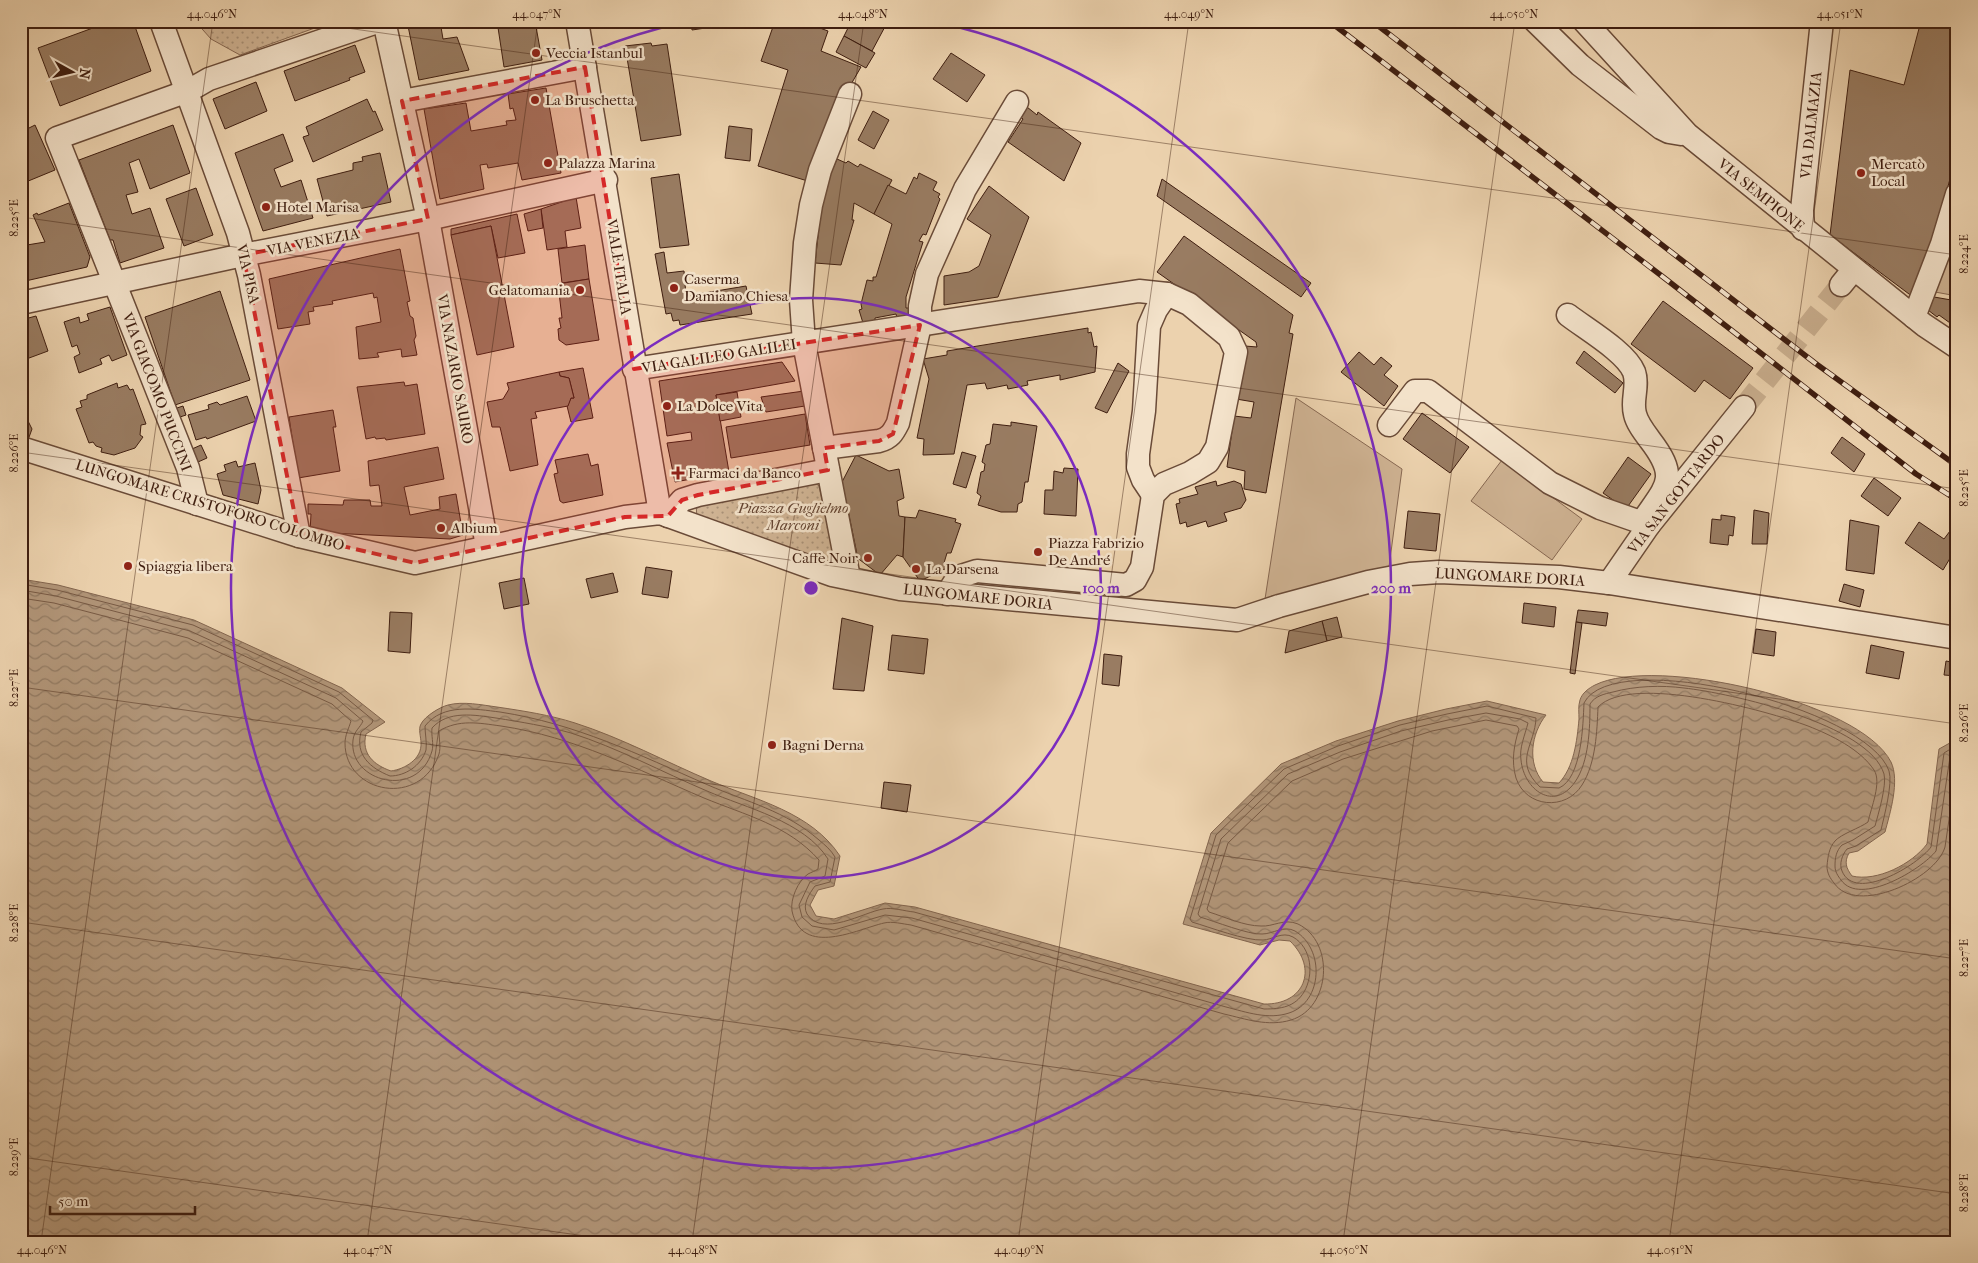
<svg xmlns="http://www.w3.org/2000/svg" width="1978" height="1263" viewBox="0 0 1978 1263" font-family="'IM FELL French Canon',serif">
<defs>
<pattern id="garden-dots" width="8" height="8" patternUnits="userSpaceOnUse" patternTransform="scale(1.25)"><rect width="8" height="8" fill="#cfb393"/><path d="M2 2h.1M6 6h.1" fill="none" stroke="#a99177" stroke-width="1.8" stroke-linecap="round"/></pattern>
<pattern id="water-waves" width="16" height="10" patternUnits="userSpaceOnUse" patternTransform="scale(1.25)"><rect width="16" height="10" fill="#b19578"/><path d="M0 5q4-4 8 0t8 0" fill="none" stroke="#917961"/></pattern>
</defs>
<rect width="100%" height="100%" fill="#ecd2ae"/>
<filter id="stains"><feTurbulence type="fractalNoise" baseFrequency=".004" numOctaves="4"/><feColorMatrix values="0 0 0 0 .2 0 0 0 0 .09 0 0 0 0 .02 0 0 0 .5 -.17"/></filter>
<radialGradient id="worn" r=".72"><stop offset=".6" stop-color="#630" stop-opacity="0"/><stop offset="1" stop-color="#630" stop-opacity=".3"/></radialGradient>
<g fill="#cfb393" stroke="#876852">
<polygon points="1957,218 1957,296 1935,292"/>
<polygon points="1296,398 1402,469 1389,567 1265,599"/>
<polygon points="1502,460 1582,519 1552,560 1471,501"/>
</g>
<g fill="url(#garden-dots)" stroke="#876852">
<polygon points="195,21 334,21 240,55 211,39"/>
<polygon points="814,482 819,486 835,558 829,562 697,517 696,505"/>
</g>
<path fill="url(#water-waves)" stroke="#83654e" d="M21,579L58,585L194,620L342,688L385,722L366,734C361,754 374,765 391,771C405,769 422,759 421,743C421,737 418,729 421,724C425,716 440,707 448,705C463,701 482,705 497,707C524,711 550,715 575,723C622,738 666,762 711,781C756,800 811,812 840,856L834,886L818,890L810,905L816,916L834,919L885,903L915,907L1264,1004C1304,1005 1319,969 1290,941L1279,940L1260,945L1183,924L1211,833L1281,764L1336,741L1398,721L1446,709L1487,701L1546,715C1531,734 1527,763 1543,782L1559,783C1574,767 1577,741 1579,719C1579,713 1578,706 1580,700C1582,693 1589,688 1595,685C1655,655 1860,701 1891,762C1900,781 1890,813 1885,832L1858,851L1849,853C1844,862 1846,868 1852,876C1877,882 1912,864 1927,844L1939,749L1957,739V1242H21Z"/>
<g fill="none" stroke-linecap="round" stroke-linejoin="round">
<g stroke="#785a44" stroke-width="1">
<path d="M21,584L57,590L193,625L339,692L373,720L372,723L361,732C355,755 370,768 390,776C405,776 421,766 426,750C427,742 425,734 425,726C443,703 475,709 500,712C577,724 637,754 708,785C747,802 786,811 819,840C825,845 831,850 835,857L830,882L815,886C809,894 802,905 807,914C822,938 864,912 883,909C892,907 904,911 914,912L1264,1009C1281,1009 1295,1007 1304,992C1314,975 1312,948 1293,937C1282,931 1272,940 1263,940C1246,941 1209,927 1192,922L1190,919L1216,835L1284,769L1338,746L1400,725L1447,714L1487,706L1536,718C1535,745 1513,761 1540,787L1559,788C1582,778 1583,724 1584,703C1613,645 1868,708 1889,771C1893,783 1884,817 1881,830L1856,846L1847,849C1842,855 1839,864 1842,871C1855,903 1918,865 1931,847L1944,753L1957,745"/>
<path d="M21,590L56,596L190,631L336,698L363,721C360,728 354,731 353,740C348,782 418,800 432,751C434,744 431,735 432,728C448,710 475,715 496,718C521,722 546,726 571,733C618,748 662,772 707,791C746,808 804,821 828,859L825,876L810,882L799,905L802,917L812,926L834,930L885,915L912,918L1226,1007C1246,1012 1268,1020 1289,1013C1323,1002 1325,949 1295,931C1284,925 1273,934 1262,934C1249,935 1214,921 1200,917L1198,914L1221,839L1288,774L1340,752L1401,731L1448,720L1486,713L1520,719L1528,723C1525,735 1519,748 1521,760C1524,790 1554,812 1575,782C1589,762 1590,728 1590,704C1595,696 1604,694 1613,692C1635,686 1661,685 1684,688C1730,693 1869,724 1884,774C1887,785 1878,815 1875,826L1853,840L1842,845C1836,851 1835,858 1835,866C1835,872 1838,876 1841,880C1860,907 1922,869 1936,851L1950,757L1957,752"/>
<path d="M21,598L54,603L188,638L332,704L351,721C349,728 345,735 345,743C345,794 421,808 439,754C441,747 439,739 439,731C459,719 479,723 501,726C575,737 636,769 704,798C745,815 788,825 819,860L818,869C815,871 812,872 808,874C798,881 790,899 792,911C802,958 858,929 884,923C892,921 903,924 911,925L1224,1014C1246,1019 1268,1027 1291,1020C1331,1008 1335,942 1298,924C1284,918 1273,927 1261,926C1244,926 1225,917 1209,912L1207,909L1228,843L1292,781L1343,759L1432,731L1486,720L1517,726L1519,729C1514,745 1511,761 1516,778C1526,808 1566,811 1582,785C1596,763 1597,731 1598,707C1631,673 1768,711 1808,726C1831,735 1860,749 1874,770C1882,782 1871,808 1868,822C1860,828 1841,834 1835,841C1829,848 1828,856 1827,866C1827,873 1830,878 1834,883C1856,916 1936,879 1945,847L1957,765"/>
</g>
</g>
<g fill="#997c62" stroke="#3f1e10">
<polygon points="112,21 133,21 151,71 60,106 38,48"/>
<polygon points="407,21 440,21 443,39 457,37 469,70 419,80"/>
<polygon points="497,21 535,21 542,60 504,67"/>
<polygon points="691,21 718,21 719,26 692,30"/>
<polygon points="775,21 801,21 828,31 821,51 861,67 850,86 844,84 811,182 758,166 788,70 761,61"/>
<polygon points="841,21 888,21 872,51 844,36 848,28"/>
<polygon points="1921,21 1957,21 1957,153 1926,268 1913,297 1830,235 1850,70 1904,85"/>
<polygon points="844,36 875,53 866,68 836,52"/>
<polygon points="651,43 652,46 667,44 681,135 641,141 625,46"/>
<polygon points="355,45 365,72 349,78 350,80 295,101 284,71"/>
<polygon points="951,53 985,75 967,102 933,79"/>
<polygon points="256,82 267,111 225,129 213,99"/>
<polygon points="546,88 561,173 522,180 518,163 488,168 487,164 480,165 484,189 440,199 424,109 466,103 471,131 507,125 506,121 516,120 513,108 510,109 508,94"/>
<polygon points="367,99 373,112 375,111 383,130 313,162 303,137 309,135 306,127"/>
<polygon points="1027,107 1037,115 1038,112 1081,143 1064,181 1008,142 1023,119 1019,116"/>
<polygon points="873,111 889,120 874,149 858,140"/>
<polygon points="35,125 55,170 21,184 21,132"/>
<polygon points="173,125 190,173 150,189 139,159 129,163 138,192 126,195 132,214 150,208 164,248 120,263 113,240 110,240 79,160"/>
<polygon points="729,126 752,129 750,161 725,158"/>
<polygon points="283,134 293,161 274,169 281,187 301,180 313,218 263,231 235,153"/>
<polygon points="380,153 391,202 327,216 317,179 353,170 353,163 363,161 362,157"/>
<polygon points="837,159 846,163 848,161 858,167 860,164 892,180 874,214 854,203 852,220 854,220 841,265 815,263 823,191"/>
<polygon points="919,173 937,182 933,190 940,194 938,197 940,199 926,235 923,234 919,241 923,242 906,297 906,308 909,308 912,316 897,318 896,314 875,318 875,320 863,323 859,310 862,309 861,304 867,280 873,281 873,277 876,277 892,224 874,214 888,185 906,194 914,177 917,179"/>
<polygon points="679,174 689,245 660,248 651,178"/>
<polygon points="1162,179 1311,283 1301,297 1157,196"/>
<polygon points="989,186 1029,217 998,297 944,305 944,276 969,272 979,266 991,235 967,219"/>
<polygon points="196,188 213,235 184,246 166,199"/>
<polygon points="576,197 581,228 565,231 567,247 547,250 541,209"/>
<polygon points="69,203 90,257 87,267 21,282 21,246 45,242 33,215 37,213 38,215"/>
<polygon points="541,209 543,228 528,231 524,214"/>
<polygon points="517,214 525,253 498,258 491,226 451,235 451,229"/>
<polygon points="491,226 514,347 477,355 451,235"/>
<polygon points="1184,236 1293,315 1289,333 1293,334 1266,493 1244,489 1245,471 1227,467 1234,416 1251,418 1254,402 1236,399 1245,346 1257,347 1256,342 1157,272"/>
<polygon points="585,245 589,279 562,283 558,249"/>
<polygon points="400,249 410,301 407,302 410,316 413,318 416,336 414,340 417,355 402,357 401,349 377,353 379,357 359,359 356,327 381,322 377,297 374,298 373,293 332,301 333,304 313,307 314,311 308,312 310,324 278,329 269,279"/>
<polygon points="664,252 667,273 684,271 686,296 746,286 752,314 680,325 679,320 673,321 671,313 666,314 655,254"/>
<polygon points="589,279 599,340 566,345 559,340 558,329 561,328 559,318 562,318 558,284"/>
<polygon points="220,291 250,380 175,405 145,317"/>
<polygon points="1934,297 1957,301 1957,328 1939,315 1937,317 1928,310"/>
<polygon points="1663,301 1753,368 1730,399 1704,380 1695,392 1631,344"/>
<polygon points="110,307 127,355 112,361 109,355 100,359 102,364 79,373 74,357 80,354 77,345 72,347 64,322 79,317 80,323 89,320 87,314"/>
<polygon points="36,316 48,351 21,361 21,320"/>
<polygon points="1088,328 1088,333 1091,332 1094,347 1097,346 1095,372 1060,380 1060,375 1027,381 1028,385 1008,389 1007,385 987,389 985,383 967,385 954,454 923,455 924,439 917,438 929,379 923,359 947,355 947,351"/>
<polygon points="1584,351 1623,383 1615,393 1576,363"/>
<polygon points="1359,352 1374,365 1381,357 1392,366 1384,375 1398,386 1384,406 1341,372"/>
<polygon points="782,362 795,381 716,395 729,472 675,482 667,443 692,440 691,432 667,436 659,381"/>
<polygon points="1118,363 1129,371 1107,413 1095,408"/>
<polygon points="583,368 593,418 571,422 567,406 571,398 574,398 569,378 560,376 559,372"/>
<polygon points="559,372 560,376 569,378 574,398 571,398 568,406 535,412 537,418 531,419 538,465 510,471 500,427 492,427 487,402 503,399 509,389 507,383"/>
<polygon points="404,382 405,386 417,384 425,434 386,440 385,438 376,439 375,437 366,439 357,387"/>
<polygon points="117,383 118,388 127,385 130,390 133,389 146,424 141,425 140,435 143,437 135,448 114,455 101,452 102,448 96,446 93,442 89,443 76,409 82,407 80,401 87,399 87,395"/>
<polygon points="804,391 805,406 766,412 761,397"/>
<polygon points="737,392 741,417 720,421 716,395"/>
<polygon points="247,396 256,421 207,439 206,437 196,440 188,415 209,409 208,405 217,402 220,405"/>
<polygon points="183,406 186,415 177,418 174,409"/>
<polygon points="21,407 32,429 28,440 21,438"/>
<polygon points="333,410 336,427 333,427 340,471 298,478 289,417"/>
<polygon points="1422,413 1469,447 1450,473 1403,439"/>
<polygon points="805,414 810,445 731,458 726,427"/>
<polygon points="1011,422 1037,426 1028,482 1025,482 1022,502 1018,504 1017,512 1001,512 978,505 981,496 977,493 981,472 984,471 985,464 982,462 986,445 990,444 993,424 1011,426"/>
<polygon points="1842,437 1865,454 1854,472 1831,453"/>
<polygon points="201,445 207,458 198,462 192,449"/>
<polygon points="438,447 444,479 404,487 410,515 440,509 439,497 456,494 463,535 450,539 310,532 311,514 308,514 308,504 343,505 344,500 370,500 371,506 382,506 379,485 370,486 368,461"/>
<polygon points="962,452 976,456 966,488 953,484"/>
<polygon points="588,454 591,466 598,464 603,495 563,503 560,501 554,474 558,473 555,460"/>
<polygon points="856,455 889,471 899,469 904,498 897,501 899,516 905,517 903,557 897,555 880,575 856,557 857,554 842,482"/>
<polygon points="1628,457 1651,474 1626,509 1603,493"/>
<polygon points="236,461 238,467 255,463 261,490 258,504 223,495 217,474 226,471 224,465"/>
<polygon points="1064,468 1078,469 1076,516 1044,514 1045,490 1053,490 1054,471 1063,473"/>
<polygon points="1874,478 1901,498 1888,516 1861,496"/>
<polygon points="1216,481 1217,486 1234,481 1241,484 1246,500 1241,508 1224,513 1227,521 1208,527 1206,521 1187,527 1186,522 1180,524 1176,504 1180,503 1179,499 1198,494 1195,487"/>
<polygon points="21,492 26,500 21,510"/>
<polygon points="919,510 956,519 955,522 961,524 951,553 947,553 944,563 947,568 920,581 903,557 905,517 916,518"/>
<polygon points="1754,510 1769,513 1767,544 1752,544"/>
<polygon points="1408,511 1440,514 1436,551 1404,548"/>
<polygon points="1721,515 1735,517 1733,536 1729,535 1728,545 1710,543 1712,519 1721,520"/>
<polygon points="1850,520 1879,526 1874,574 1846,570"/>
<polygon points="1919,522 1944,539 1950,531 1957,535 1957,558 1952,555 1943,570 1905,543"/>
<polygon points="646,567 672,571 668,598 642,594"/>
<polygon points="613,573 618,592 591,598 586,579"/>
<polygon points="524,578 529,604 504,609 499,583"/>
<polygon points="1844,584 1864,590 1860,607 1839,601"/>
<polygon points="1524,603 1556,607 1554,627 1522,623"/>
<polygon points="1578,610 1608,613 1606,626 1576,622"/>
<polygon points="390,612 412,613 410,653 388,651"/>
<polygon points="1337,617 1342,637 1327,641 1322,621"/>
<polygon points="842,618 873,626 864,691 833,689"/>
<polygon points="1322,621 1327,641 1285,653 1289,631"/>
<polygon points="1576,622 1582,623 1575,674 1570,673"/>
<polygon points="1756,629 1776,632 1774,656 1753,653"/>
<polygon points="892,635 928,639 924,674 888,670"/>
<polygon points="1871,645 1904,652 1899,679 1866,673"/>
<polygon points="1104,654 1122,656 1119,686 1102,684"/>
<polygon points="1946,661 1957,663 1957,676 1944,675"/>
<polygon points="884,782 911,785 907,812 881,808"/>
</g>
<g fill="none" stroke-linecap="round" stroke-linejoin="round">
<polyline stroke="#c9ae8e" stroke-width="22" stroke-dasharray="22 11" stroke-linecap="butt" points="1744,407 1841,285"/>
<defs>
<g id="minor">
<polyline points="161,21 238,233 249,275 299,536"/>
<polyline points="384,21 428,219 487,546"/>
<polyline points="577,21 660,513"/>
<polyline points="1535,21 1580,65 1661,128 1669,132 1681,134"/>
<polyline points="1584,21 1687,134 1924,325 1957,347"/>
<polyline points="402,101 585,67"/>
<polyline points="1803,229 1802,210 1822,21"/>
<polyline points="1841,285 1854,269"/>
<polyline points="21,303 243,255 428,219 606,180"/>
<path d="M1568,315C1586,329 1626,352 1634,372C1639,386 1631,400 1635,414C1637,423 1644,432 1650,440C1680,479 1666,486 1642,522"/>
<polyline points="1914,317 1942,244 1957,194"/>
<polyline points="634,369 1139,291 1167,294 1189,304 1229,337 1236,352 1217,447 1208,462 1190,473 1164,484 1153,495 1142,567 1135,580 1126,585 977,571 958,577 947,594"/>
<polyline points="1389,425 1415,391 1428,391 1550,483 1600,508 1649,525"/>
<polyline points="21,448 299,536 415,563 625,517 660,513 832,575 900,589 1237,620 1279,606 1368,582 1410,574 1439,572 1559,577 1609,583 1957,638"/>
<path d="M824,448L879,441C890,438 893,433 898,423L920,325V306L927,274L965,189L1017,102"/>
<polyline points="1153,495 1143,480 1138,467 1138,454 1144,411 1149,326 1156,310 1167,294"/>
<polyline points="197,504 188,468 57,138 188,91 209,79 380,21"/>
<polyline points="668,516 682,500 698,495 828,470"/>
<polyline points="849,578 804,343 801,300 805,243 811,205 820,170 850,94"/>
<polyline points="1609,583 1649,525 1744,407"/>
</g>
</defs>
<use href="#minor" stroke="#6a4b38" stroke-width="25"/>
<use href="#minor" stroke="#f3e2ca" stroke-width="22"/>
<defs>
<g id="rail">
<polyline points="1329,21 1667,280 1916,474 1957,500"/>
<polyline points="1372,21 1815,363 1957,466"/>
</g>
</defs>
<use href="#rail" stroke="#3f1e10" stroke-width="5.5"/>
<use href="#rail" stroke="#f3e2ca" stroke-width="4" stroke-dasharray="11" stroke-linecap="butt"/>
</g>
<path fill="#d62828" fill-opacity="0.2" stroke="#d62828" stroke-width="4" stroke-dasharray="10 6" stroke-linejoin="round" d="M585,67L634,369L920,325L893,434L879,441L824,448L828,470L698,495L682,500L668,516L625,517L415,563L299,536L243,255L428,219L402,101Z"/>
<path fill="none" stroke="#3f1e10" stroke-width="1" stroke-opacity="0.45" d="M297,21L1957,255M21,217L1957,489M21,452L1957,724M21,687L1957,959M21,922L1957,1194M21,1157L628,1242M41,1242L213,21M367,1242L538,21M692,1242L864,21M1018,1242L1189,21M1343,1242L1515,21M1669,1242L1841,21"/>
<g fill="none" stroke="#7b2cbf" stroke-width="2.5">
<circle cx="811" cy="588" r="290"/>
<path d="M937 22A580 580 0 1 1 685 22"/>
</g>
<g fill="#8f2418" stroke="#f3e2ca" stroke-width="2">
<circle cx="536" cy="53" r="5"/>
<circle cx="535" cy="100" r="5"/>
<circle cx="548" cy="163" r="5"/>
<circle cx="1861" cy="173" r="5"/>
<circle cx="266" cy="207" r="5"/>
<circle cx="674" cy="288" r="5"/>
<circle cx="580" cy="290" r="5"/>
<circle cx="667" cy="406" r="5"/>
<path d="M675.5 465.5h5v5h5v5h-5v5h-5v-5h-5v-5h5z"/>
<circle cx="441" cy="528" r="5"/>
<circle cx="1038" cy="552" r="5"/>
<circle cx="868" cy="558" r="5"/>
<circle cx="128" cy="566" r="5"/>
<circle cx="916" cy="569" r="5"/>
<circle cx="772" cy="745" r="5"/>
</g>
<g text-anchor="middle" stroke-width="5" stroke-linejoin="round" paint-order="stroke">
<g font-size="15" fill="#3f1e10" stroke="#f3e2ca" text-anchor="start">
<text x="546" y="58">Veccia Istanbul</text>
<text x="545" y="105">La Bruschetta</text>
<text x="558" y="168">Palazza Marina</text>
<text x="1871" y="169">Mercatò<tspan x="1871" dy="17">Local</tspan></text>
<text x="276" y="212">Hotel Marisa</text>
<text x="684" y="284">Caserma<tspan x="684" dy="17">Damiano Chiesa</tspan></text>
<text x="570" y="295" text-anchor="end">Gelatomania</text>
<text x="677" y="411">La Dolce Vita</text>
<text x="688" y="478">Farmaci da Banco</text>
<text x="451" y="533">Albium</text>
<text x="1048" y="548">Piazza Fabrizio<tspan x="1048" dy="17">De André</tspan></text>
<text x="858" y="563" text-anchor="end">Caffe Noir</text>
<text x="138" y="571">Spiaggia libera</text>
<text x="926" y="574">La Darsena</text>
<text x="782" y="750">Bagni Derna</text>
</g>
<g font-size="15" fill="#3f1e10" stroke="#f3e2ca">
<text transform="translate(1811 125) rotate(-84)" y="5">VIA DALMAZIA</text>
<text transform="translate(1761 195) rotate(39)" y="5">VIA SEMPIONE</text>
<text transform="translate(313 242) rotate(-11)" y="5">VIA VENEZIA</text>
<text transform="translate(619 267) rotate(81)" y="5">VIALE ITALIA</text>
<text transform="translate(248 274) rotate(77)" y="5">VIA PISA</text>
<text transform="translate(719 356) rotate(-9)" y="5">VIA GALILEO GALILEI</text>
<text transform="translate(455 369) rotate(80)" y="5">VIA NAZARIO SAURO</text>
<text transform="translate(157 392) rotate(69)" y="5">VIA GIACOMO PUCCINI</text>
<text transform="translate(1676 494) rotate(-52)" y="5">VIA SAN GOTTARDO</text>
<text transform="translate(210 505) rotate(17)" y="5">LUNGOMARE CRISTOFORO COLOMBO</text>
<text transform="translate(1510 577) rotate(3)" y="5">LUNGOMARE DORIA</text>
<text transform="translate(978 597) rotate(6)" y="5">LUNGOMARE DORIA</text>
</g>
<g font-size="15" font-style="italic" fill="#634331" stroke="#f3e2ca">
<text x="793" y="513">Piazza Guglielmo<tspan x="793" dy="17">Marconi</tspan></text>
</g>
</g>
<circle cx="811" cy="588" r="8" fill="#7b2cbf" stroke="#f3e2ca" stroke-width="2.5"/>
<g font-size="15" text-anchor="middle" font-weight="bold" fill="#7b2cbf" stroke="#f3e2ca" stroke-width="5" stroke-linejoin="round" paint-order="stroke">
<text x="1101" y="593">100 m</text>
<text x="1391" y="593">200 m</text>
</g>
<rect width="1978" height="1263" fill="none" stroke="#ecd2ae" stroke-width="55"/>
<g transform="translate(72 72) rotate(98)" stroke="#f3e2ca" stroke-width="4" paint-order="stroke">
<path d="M0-4L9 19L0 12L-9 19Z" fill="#3f1e10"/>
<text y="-8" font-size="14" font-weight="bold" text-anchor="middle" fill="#3f1e10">N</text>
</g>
<path d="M50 1206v8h145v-8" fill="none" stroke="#3f1e10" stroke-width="2.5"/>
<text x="58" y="1206" font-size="15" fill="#3f1e10" stroke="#f3e2ca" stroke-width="4" paint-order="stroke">50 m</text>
<rect x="28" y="28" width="1922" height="1208" fill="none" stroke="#3f1e10" stroke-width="2"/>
<g font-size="12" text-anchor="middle" fill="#3f1e10">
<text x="212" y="18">44.046°N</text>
<text x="537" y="18">44.047°N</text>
<text x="863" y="18">44.048°N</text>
<text x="1189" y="18">44.049°N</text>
<text x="1514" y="18">44.050°N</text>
<text x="1840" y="18">44.051°N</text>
<text transform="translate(14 218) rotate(-90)" y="4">8.225°E</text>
<text transform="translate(1964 254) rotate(-90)" y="4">8.224°E</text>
<text transform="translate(14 453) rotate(-90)" y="4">8.226°E</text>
<text transform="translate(1964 488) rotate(-90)" y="4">8.225°E</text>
<text transform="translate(14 688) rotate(-90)" y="4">8.227°E</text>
<text transform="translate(1964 723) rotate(-90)" y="4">8.226°E</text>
<text transform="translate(14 923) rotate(-90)" y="4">8.228°E</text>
<text transform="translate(1964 958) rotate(-90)" y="4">8.227°E</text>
<text transform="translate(14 1157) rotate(-90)" y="4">8.229°E</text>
<text transform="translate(1964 1193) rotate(-90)" y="4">8.228°E</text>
<text x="42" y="1254">44.046°N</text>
<text x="368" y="1254">44.047°N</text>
<text x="693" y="1254">44.048°N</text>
<text x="1019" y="1254">44.049°N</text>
<text x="1344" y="1254">44.050°N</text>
<text x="1670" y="1254">44.051°N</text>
</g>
<rect width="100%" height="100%" filter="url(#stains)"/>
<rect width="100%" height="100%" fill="url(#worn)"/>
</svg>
